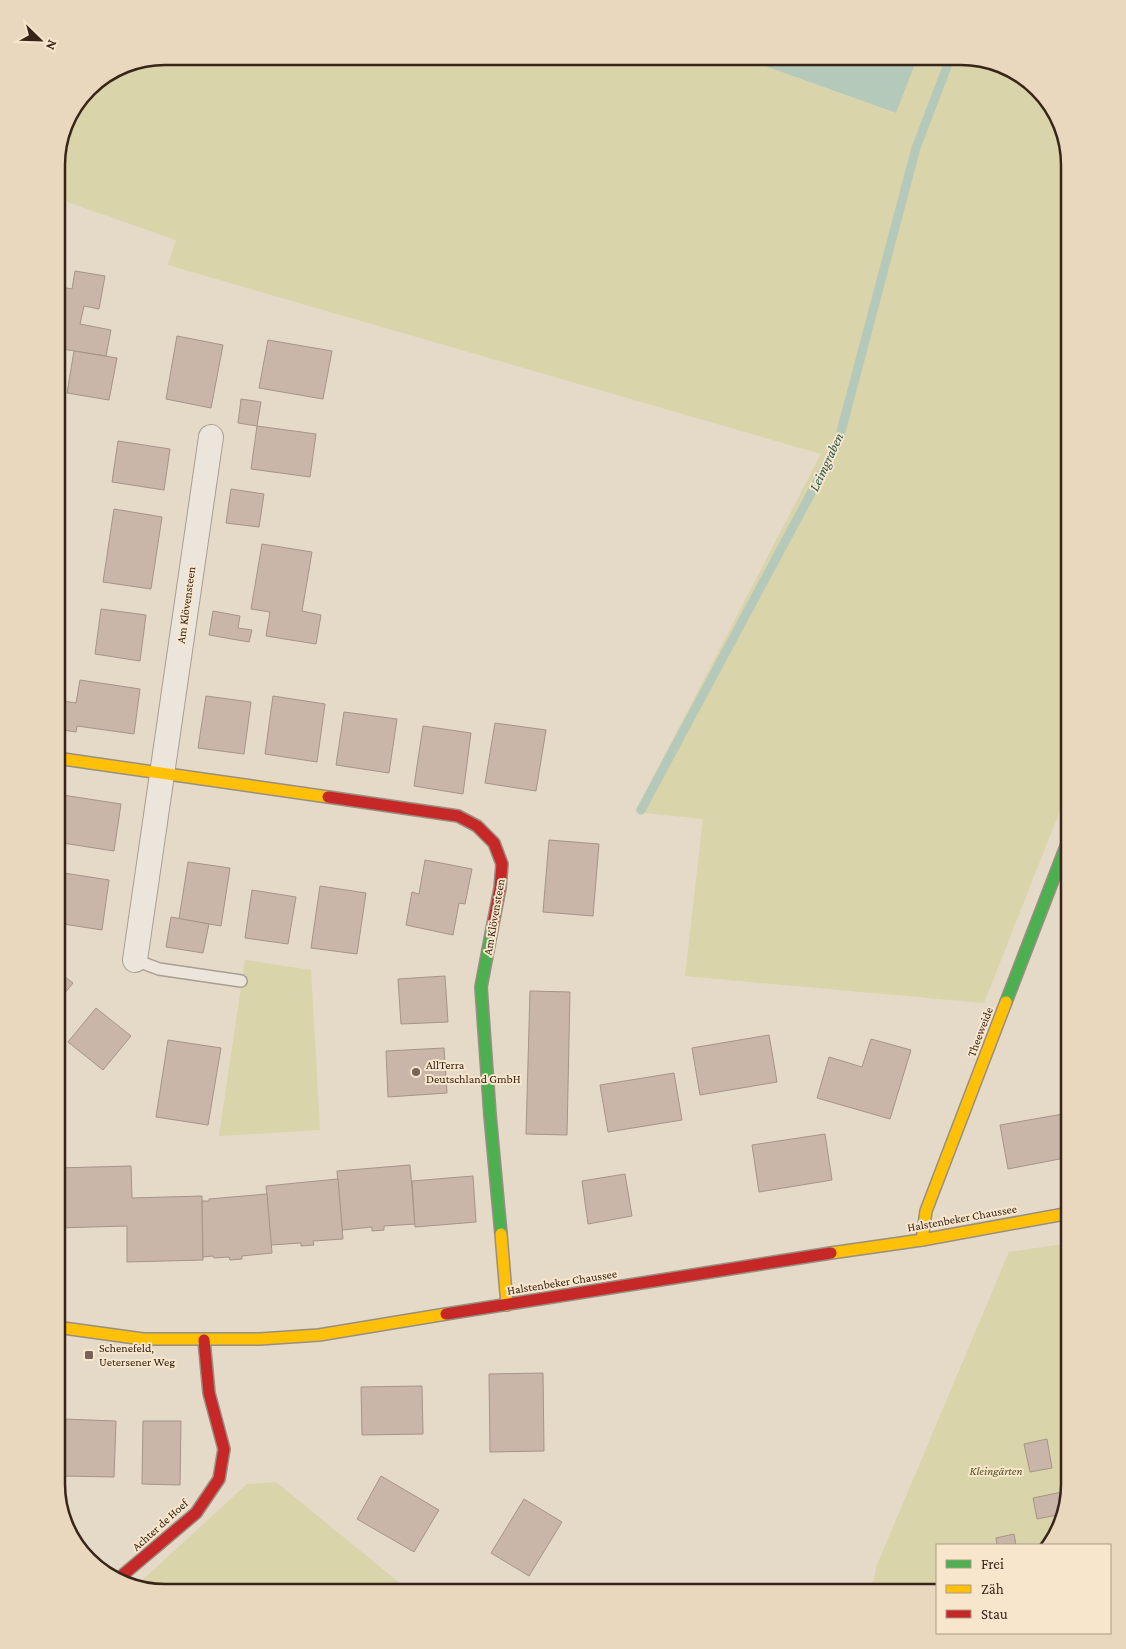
<svg xmlns="http://www.w3.org/2000/svg" width="1126" height="1649" viewBox="0 0 1126 1649" font-family="'Crimson Pro',serif">
<rect width="100%" height="100%" fill="#e5d9c8"/>
<g fill="#d9d4a9">
<polygon points="165,56 737,56 895,113 918,56 968,56 1021,74 1055,111 1070,165 1070,785 984,1003 685,976 703,819 635,812 821,454 168,265 176,240 56,198 56,158 65,123 88,88 123,64"/>
<polygon points="245,960 311,970 320,1130 219,1136"/>
<polygon points="1070,1243 1070,1485 1055,1539 1049,1545 937,1545 937,1593 871,1593 877,1565 1009,1252"/>
<polygon points="276,1482 412,1593 158,1593 137,1585 247,1484"/>
</g>
<polygon fill="#b5c9ba" points="737,56 918,56 896,113"/>
<g fill="none" stroke-linecap="round" stroke-linejoin="round">
<polyline stroke="#b5c9ba" stroke-width="9" points="641,810 838,443 916,148 951,56"/>
</g>
<g fill="#c9b6a9" stroke="#a59488">
<polygon points="75,271 105,276 99,309 84,306 80,324 111,330 106,356 56,348 56,286 72,289"/>
<polygon points="177,336 223,345 211,408 166,399"/>
<polygon points="268,340 332,351 323,399 259,388"/>
<polygon points="74,351 117,358 109,400 67,393"/>
<polygon points="241,399 261,402 257,426 238,423"/>
<polygon points="257,426 316,434 310,477 251,469"/>
<polygon points="118,441 170,449 164,490 112,482"/>
<polygon points="231,489 264,494 259,527 226,523"/>
<polygon points="114,509 162,517 151,589 103,582"/>
<polygon points="262,544 312,552 302,611 321,615 316,644 266,636 270,612 251,609"/>
<polygon points="101,609 146,615 140,661 95,654"/>
<polygon points="213,611 240,616 238,628 252,630 249,642 209,635"/>
<polygon points="80,680 140,689 134,734 77,726 76,732 56,729 56,700 76,703"/>
<polygon points="206,696 251,702 244,754 198,748"/>
<polygon points="273,696 325,704 317,762 265,754"/>
<polygon points="344,712 397,719 389,773 336,765"/>
<polygon points="495,723 546,730 536,791 485,783"/>
<polygon points="423,726 471,733 463,794 414,786"/>
<polygon points="56,794 121,804 114,851 56,842"/>
<polygon points="549,840 599,844 593,916 543,912"/>
<polygon points="425,860 472,869 465,904 459,903 453,935 406,925 412,892 419,894"/>
<polygon points="188,862 230,868 221,926 179,919"/>
<polygon points="64,873 109,880 102,930 57,923"/>
<polygon points="320,886 366,893 357,954 311,948"/>
<polygon points="252,890 296,897 288,944 245,938"/>
<polygon points="171,917 209,924 203,953 166,947"/>
<polygon points="56,970 73,983 56,1004"/>
<polygon points="445,976 448,1022 401,1024 398,979"/>
<polygon points="530,991 570,992 567,1135 526,1134"/>
<polygon points="96,1008 131,1036 103,1070 68,1042"/>
<polygon points="769,1035 777,1082 700,1095 692,1048"/>
<polygon points="871,1039 911,1050 890,1119 817,1098 829,1057 862,1067"/>
<polygon points="168,1040 221,1048 208,1125 156,1117"/>
<polygon points="444,1048 447,1093 388,1097 386,1051"/>
<polygon points="674,1073 682,1120 608,1132 600,1085"/>
<polygon points="1063,1114 1070,1157 1008,1169 1000,1125"/>
<polygon points="825,1134 832,1180 759,1192 752,1145"/>
<polygon points="410,1165 415,1224 384,1226 384,1230 372,1231 372,1227 342,1230 337,1171"/>
<polygon points="131,1166 132,1198 202,1196 203,1260 127,1262 127,1226 57,1228 56,1168"/>
<polygon points="625,1174 632,1216 588,1224 582,1181"/>
<polygon points="473,1176 476,1222 415,1227 412,1181"/>
<polygon points="338,1179 343,1239 313,1241 314,1245 301,1246 301,1243 271,1245 266,1186"/>
<polygon points="267,1194 272,1253 242,1256 242,1259 230,1260 229,1257 214,1258 213,1256 203,1257 202,1201 209,1201 209,1199"/>
<polygon points="543,1373 544,1451 490,1452 489,1374"/>
<polygon points="422,1386 423,1434 362,1435 361,1387"/>
<polygon points="63,1419 116,1421 114,1477 62,1476"/>
<polygon points="143,1421 181,1421 180,1485 142,1484"/>
<polygon points="1047,1439 1052,1468 1030,1472 1024,1444"/>
<polygon points="381,1476 439,1510 414,1552 357,1519"/>
<polygon points="1062,1492 1065,1503 1062,1514 1037,1519 1033,1498"/>
<polygon points="524,1499 562,1522 529,1576 491,1553"/>
<polygon points="1014,1534 1016,1545 997,1545 996,1538"/>
</g>
<g fill="none" stroke-linecap="round" stroke-linejoin="round">
<defs>
<polyline id="lane" points="135,960 159,969 241,981"/>
<polyline id="street" points="135,960 211,437"/>
<g id="fast">
<polyline points="492,929 481,987 490,1115 501,1234"/>
<polyline points="1006,1002 1070,836"/>
</g>
<g id="slow">
<polyline points="56,758 328,797"/>
<polyline points="501,1234 507,1305"/>
<polyline points="922,1240 926,1211 1006,1002"/>
<polyline points="831,1253 922,1240 1070,1213"/>
<polyline points="56,1327 143,1339 260,1339 319,1335 446,1314"/>
</g>
<g id="jam">
<polyline points="328,797 458,816 477,826 494,843 502,864 500,888 492,929"/>
<polyline points="446,1314 831,1253"/>
<polyline points="118,1579 196,1513 219,1479 224,1449 209,1393 204,1340"/>
</g>
</defs>
<use href="#lane" stroke="#a99e92" stroke-width="14"/>
<use href="#street" stroke="#a99e92" stroke-width="26"/>
<use href="#fast" stroke="#998e82" stroke-width="14"/>
<use href="#slow" stroke="#998e82" stroke-width="14"/>
<use href="#jam" stroke="#998e82" stroke-width="14"/>
<use href="#lane" stroke="#ece5db" stroke-width="11"/>
<use href="#street" stroke="#ece5db" stroke-width="24"/>
<use href="#fast" stroke="#4caf50" stroke-width="11"/>
<use href="#slow" stroke="#ffc107" stroke-width="11"/>
<use href="#jam" stroke="#c62828" stroke-width="11"/>
</g>
<g fill="#756457" stroke="#f8e6cc" stroke-width="2">
<circle cx="416" cy="1072" r="5"/>
<rect x="84" y="1350" width="10" height="10" rx="2.5"/>
</g>
<g text-anchor="middle" stroke-width="4" stroke-linejoin="round" paint-order="stroke">
<g font-size="12" fill="#38251a" stroke="#f8e6cc">
<text transform="translate(186 605) rotate(-82)" y="4">Am Klövensteen</text>
<text transform="translate(494 917) rotate(-80)" y="4">Am Klövensteen</text>
<text transform="translate(980 1032) rotate(-69)" y="4">Theeweide</text>
<text transform="translate(962 1218) rotate(-10)" y="4">Halstenbeker Chaussee</text>
<text transform="translate(562 1282) rotate(-9)" y="4">Halstenbeker Chaussee</text>
<text transform="translate(160 1525) rotate(-42)" y="4">Achter de Hoef</text>
</g>
<g font-size="12" fill="#38251a" stroke="#f8e6cc" text-anchor="start">
<text x="426" y="1069">AllTerra<tspan x="426" dy="14">Deutschland GmbH</tspan></text>
<text x="99" y="1352">Schenefeld,<tspan x="99" dy="14">Uetersener Weg</tspan></text>
</g>
<g font-size="12" font-style="italic" fill="#4f561f" stroke="#f8e6cc">
<text x="996" y="1475">Kleingärten</text>
</g>
<g font-size="14" font-style="italic" fill="#285950" stroke="#f8e6cc">
<text transform="translate(826 462) rotate(-65)" y="5">Leimgraben</text>
</g>
</g>
<path d="M0 0H1126V1649H0ZM165 65H961A100 100 0 0 1 1061 165V1484A100 100 0 0 1 961 1584H165A100 100 0 0 1 65 1484V165A100 100 0 0 1 165 65Z" fill="#e9d7be" fill-rule="evenodd"/>
<path fill="none" stroke="#38251a" stroke-width="2.5" d="M165 65H961A100 100 0 0 1 1061 165V1484A100 100 0 0 1 961 1584H165A100 100 0 0 1 65 1484V165A100 100 0 0 1 165 65Z"/>
<rect x="936" y="1544" width="175" height="90" fill="#f8e6cc" stroke="#ab9985"/>
<rect x="946" y="1560" width="25" height="8" fill="#4caf50" stroke="#ab9985"/>
<text x="981" y="1569" font-size="15" fill="#38251a">Frei</text>
<rect x="946" y="1585" width="25" height="8" fill="#ffc107" stroke="#ab9985"/>
<text x="981" y="1594" font-size="15" fill="#38251a">Zäh</text>
<rect x="946" y="1610" width="25" height="8" fill="#c62828" stroke="#ab9985"/>
<text x="981" y="1619" font-size="15" fill="#38251a">Stau</text>
<g transform="translate(40 40) rotate(113)" stroke="#f8e6cc" stroke-width="4" paint-order="stroke">
<path d="M0-4L9 19L0 12L-9 19Z" fill="#38251a"/>
<text y="-8" font-size="14" font-weight="bold" text-anchor="middle" fill="#38251a">N</text>
</g>
</svg>
